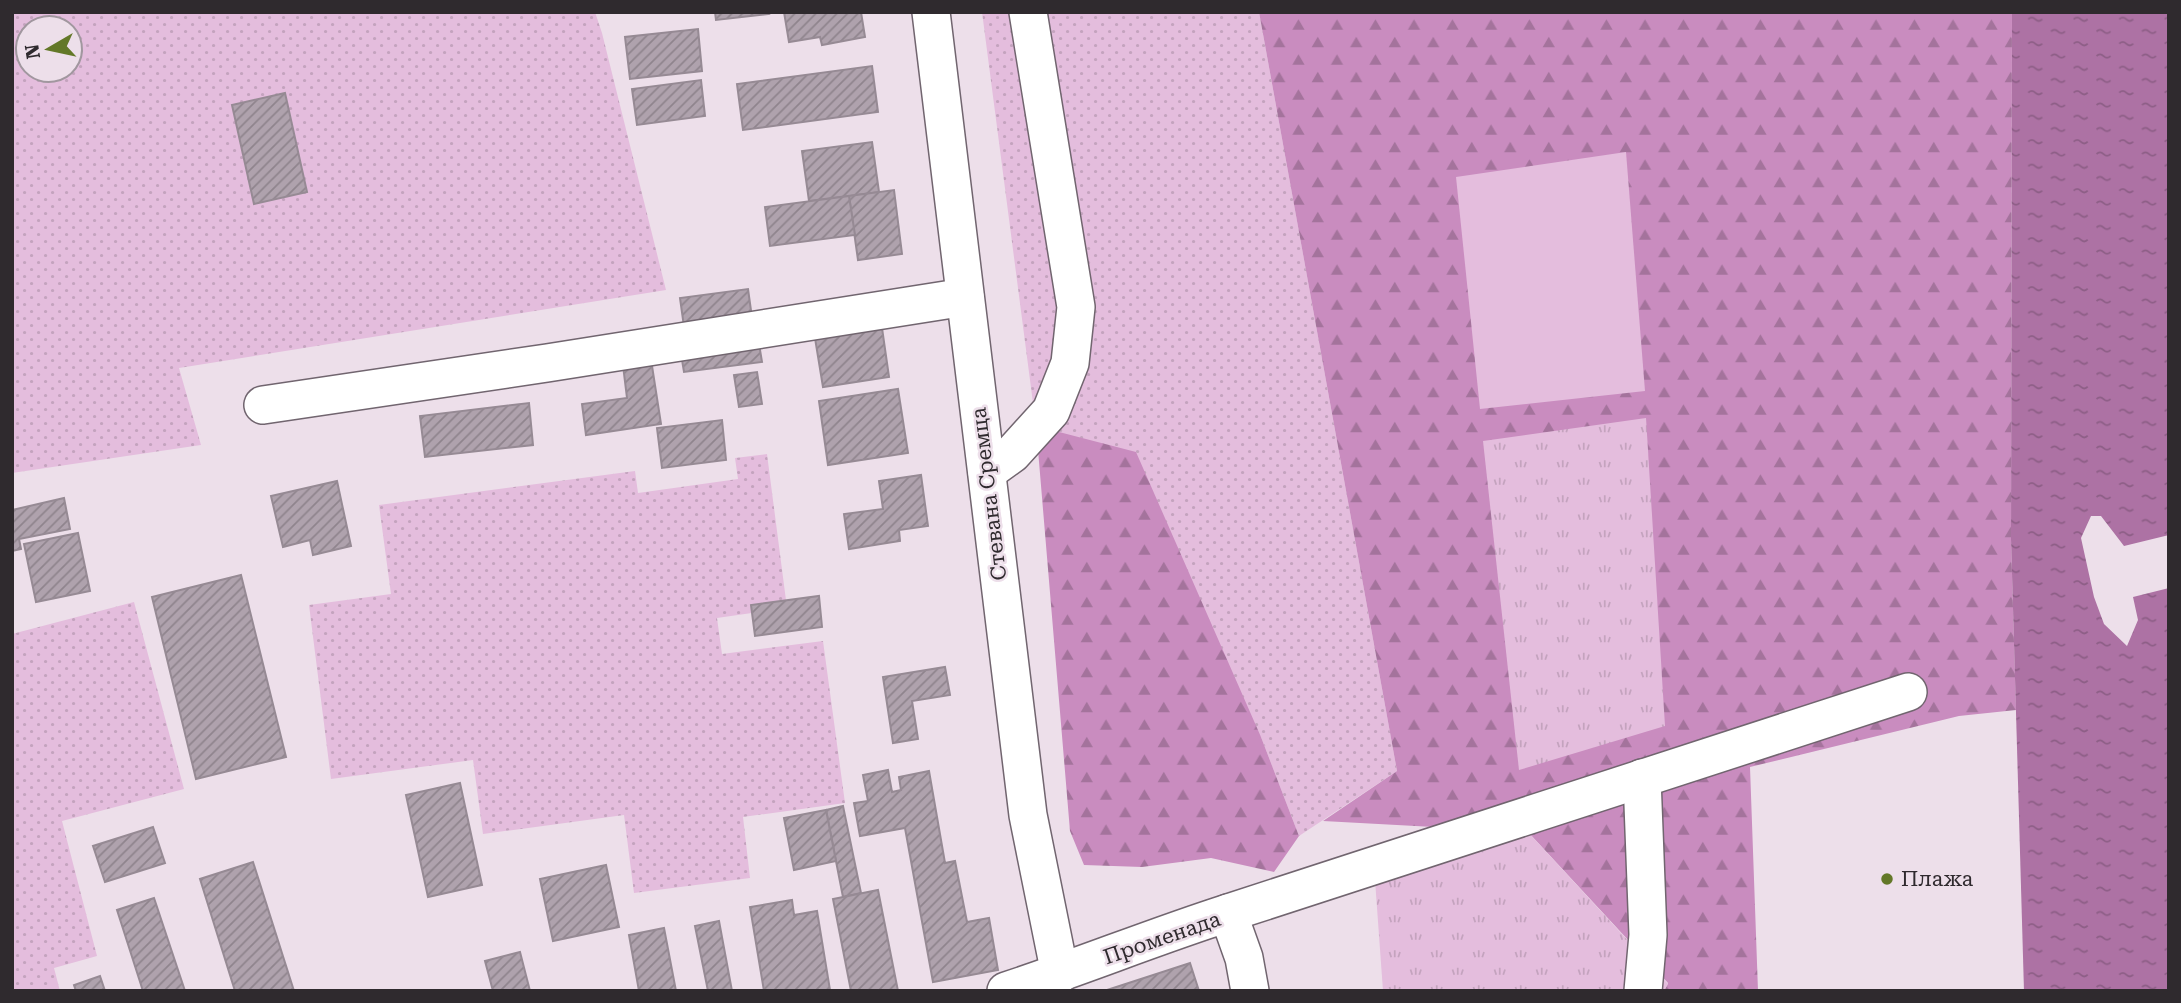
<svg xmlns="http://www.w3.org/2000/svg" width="2181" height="1003" viewBox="0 0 2181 1003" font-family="'Roboto Serif',serif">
<defs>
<pattern id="grass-dots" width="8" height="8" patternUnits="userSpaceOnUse" patternTransform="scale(1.75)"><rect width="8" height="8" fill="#e4bddd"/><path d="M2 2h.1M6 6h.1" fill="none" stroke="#c4a3be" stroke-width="1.8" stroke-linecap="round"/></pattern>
<pattern id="forest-firs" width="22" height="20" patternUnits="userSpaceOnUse" patternTransform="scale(1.75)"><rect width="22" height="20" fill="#c98cbf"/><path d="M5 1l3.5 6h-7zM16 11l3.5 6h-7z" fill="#a4739c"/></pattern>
<pattern id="park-tufts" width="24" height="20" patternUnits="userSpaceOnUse" patternTransform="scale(1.75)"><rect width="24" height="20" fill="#e4bddd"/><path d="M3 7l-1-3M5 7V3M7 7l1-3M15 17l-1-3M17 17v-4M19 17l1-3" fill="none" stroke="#c4a3be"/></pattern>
<pattern id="water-ripples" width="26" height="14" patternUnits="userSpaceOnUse" patternTransform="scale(1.75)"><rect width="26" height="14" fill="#ad72a4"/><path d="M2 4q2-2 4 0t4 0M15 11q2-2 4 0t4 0" fill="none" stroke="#8d5e86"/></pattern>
<pattern id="building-hatch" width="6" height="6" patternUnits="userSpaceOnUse" patternTransform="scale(1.75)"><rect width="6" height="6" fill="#afa2ad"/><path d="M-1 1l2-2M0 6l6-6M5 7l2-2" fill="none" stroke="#8f848d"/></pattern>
</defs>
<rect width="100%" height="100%" fill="#eddfea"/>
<g fill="url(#grass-dots)" fill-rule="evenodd">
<path d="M12,12H595L602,33L666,290L179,368L201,445L12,473ZM28,28H70V70H28Z"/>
<polygon points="982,12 1259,12 1397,771 1299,836 1261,737 1036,426"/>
<polygon points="767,454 787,608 717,618 722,654 823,641 845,803 743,817 750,878 634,893 624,815 483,834 473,760 331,779 309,605 391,594 379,505 635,471 638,493 738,479 735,458"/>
<polygon points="134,602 184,789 62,821 97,956 54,968 60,991 12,991 12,634"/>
</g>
<g fill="url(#forest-firs)">
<polygon points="1259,12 2012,12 2011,539 2016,710 1959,716 1750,767 1758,991 1664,991 1668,983 1528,832 1323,821 1397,771"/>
<polygon points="1036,426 1136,452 1261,737 1299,836 1274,872 1211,858 1142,867 1084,865 1070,831"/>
</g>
<g fill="url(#park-tufts)">
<polygon points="1646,418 1665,726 1519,770 1483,441"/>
<polygon points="1528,832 1668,984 1664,991 1383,991 1375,880"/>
</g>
<polygon fill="#e4bddd" points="1626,152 1645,391 1480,409 1456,177"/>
<polygon fill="url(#water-ripples)" points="2012,12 2169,12 2169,991 2024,991 2011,539"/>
<polygon fill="#eddfea" points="2091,516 2101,516 2124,546 2169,535 2169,588 2133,597 2138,620 2127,646 2104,624 2094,597 2081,538"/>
<g fill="url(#building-hatch)" stroke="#968a94" stroke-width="2">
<polygon points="715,12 768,12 769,14 716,20"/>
<polygon points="784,12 861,12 865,37 822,45 820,37 789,42"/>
<polygon points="698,29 702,71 630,79 625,37"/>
<polygon points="872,66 878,112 743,130 737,84"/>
<polygon points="701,80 705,116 637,125 632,89"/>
<polygon points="285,93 307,192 254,204 232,105"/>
<polygon points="872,142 879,192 809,201 802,151"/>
<polygon points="894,190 902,254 858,260 849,196"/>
<polygon points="849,196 855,235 770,246 765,207"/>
<polygon points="748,289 753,325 685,334 680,298"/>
<polygon points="882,328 889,377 823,387 815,338"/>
<polygon points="758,338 762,362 684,372 680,348"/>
<polygon points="650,353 661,424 586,435 582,404 627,398 622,357"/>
<polygon points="757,372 762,404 739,407 734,375"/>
<polygon points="898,389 908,453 828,465 819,401"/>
<polygon points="529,403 533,445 425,457 420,416"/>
<polygon points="722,420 726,460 662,468 657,428"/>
<polygon points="921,475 928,526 899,530 900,541 849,549 844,514 883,509 879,481"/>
<polygon points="337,481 351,546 313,555 310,540 283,547 271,496"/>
<polygon points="64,498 70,529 19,539 21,549 12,551 12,510"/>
<polygon points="78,533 90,591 36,602 24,544"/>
<polygon points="241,575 286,757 196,779 152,597"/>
<polygon points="819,596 822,627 755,636 751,605"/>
<polygon points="945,667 950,695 912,701 918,739 893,743 883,677"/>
<polygon points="888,770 892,792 901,790 899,777 929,771 945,863 955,861 967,922 989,918 998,970 933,982 905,828 860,836 854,803 868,801 863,775"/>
<polygon points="460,783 482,885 428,897 406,795"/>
<polygon points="843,806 861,893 843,897 826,810"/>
<polygon points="826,810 836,861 794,870 784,818"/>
<polygon points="153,827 165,863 105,882 93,846"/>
<polygon points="253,862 294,991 235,991 200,879"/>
<polygon points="606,865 619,927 553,941 540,879"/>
<polygon points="878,890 898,991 851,991 833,899"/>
<polygon points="154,898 185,991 143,991 117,910"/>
<polygon points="792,900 794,915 817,911 830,990 764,991 750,907"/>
<polygon points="719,921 732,991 708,991 695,926"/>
<polygon points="664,928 676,991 639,991 629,935"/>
<polygon points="520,952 530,991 493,991 485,961"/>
<polygon points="1190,963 1199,991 1104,991"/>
<polygon points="100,976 105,991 76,991 74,985"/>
</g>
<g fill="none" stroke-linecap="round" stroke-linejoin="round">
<defs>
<g id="minor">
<polyline points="931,12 1028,815 1060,974"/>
<polyline points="263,405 547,363 965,297"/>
<polyline points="987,472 1012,454 1051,411 1070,363 1076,307 1028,12"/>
<polyline points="1642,778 1648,935 1643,991"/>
<polyline points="1228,913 1908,692"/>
<path d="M1006,991C1080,967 1153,937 1228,913L1244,958L1250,991"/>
</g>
</defs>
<use href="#minor" stroke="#71656f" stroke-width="40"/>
<use href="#minor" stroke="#fff" stroke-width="37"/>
</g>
<circle fill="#637828" stroke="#eddfea" stroke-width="2.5" cx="1887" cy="879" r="7"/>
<g text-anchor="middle" stroke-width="5" stroke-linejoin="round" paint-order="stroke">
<g font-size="21" fill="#2f2a2e" stroke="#eddfea">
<text transform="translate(989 494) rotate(-97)" y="7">Стевана Сремца</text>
<text transform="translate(1162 938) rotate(-19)" y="7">Променада</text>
</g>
<g font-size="21" fill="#2f2a2e" stroke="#eddfea" text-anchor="start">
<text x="1901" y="886">Плажа</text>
</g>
</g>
<rect width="2181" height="1003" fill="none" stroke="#2f2a2e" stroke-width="28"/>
<g transform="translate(49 49) rotate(261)"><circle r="33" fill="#eddfea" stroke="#a1979f" stroke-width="2"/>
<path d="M0-5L12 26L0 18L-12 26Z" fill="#637828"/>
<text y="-10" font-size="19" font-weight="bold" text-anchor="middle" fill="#2f2a2e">N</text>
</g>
</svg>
